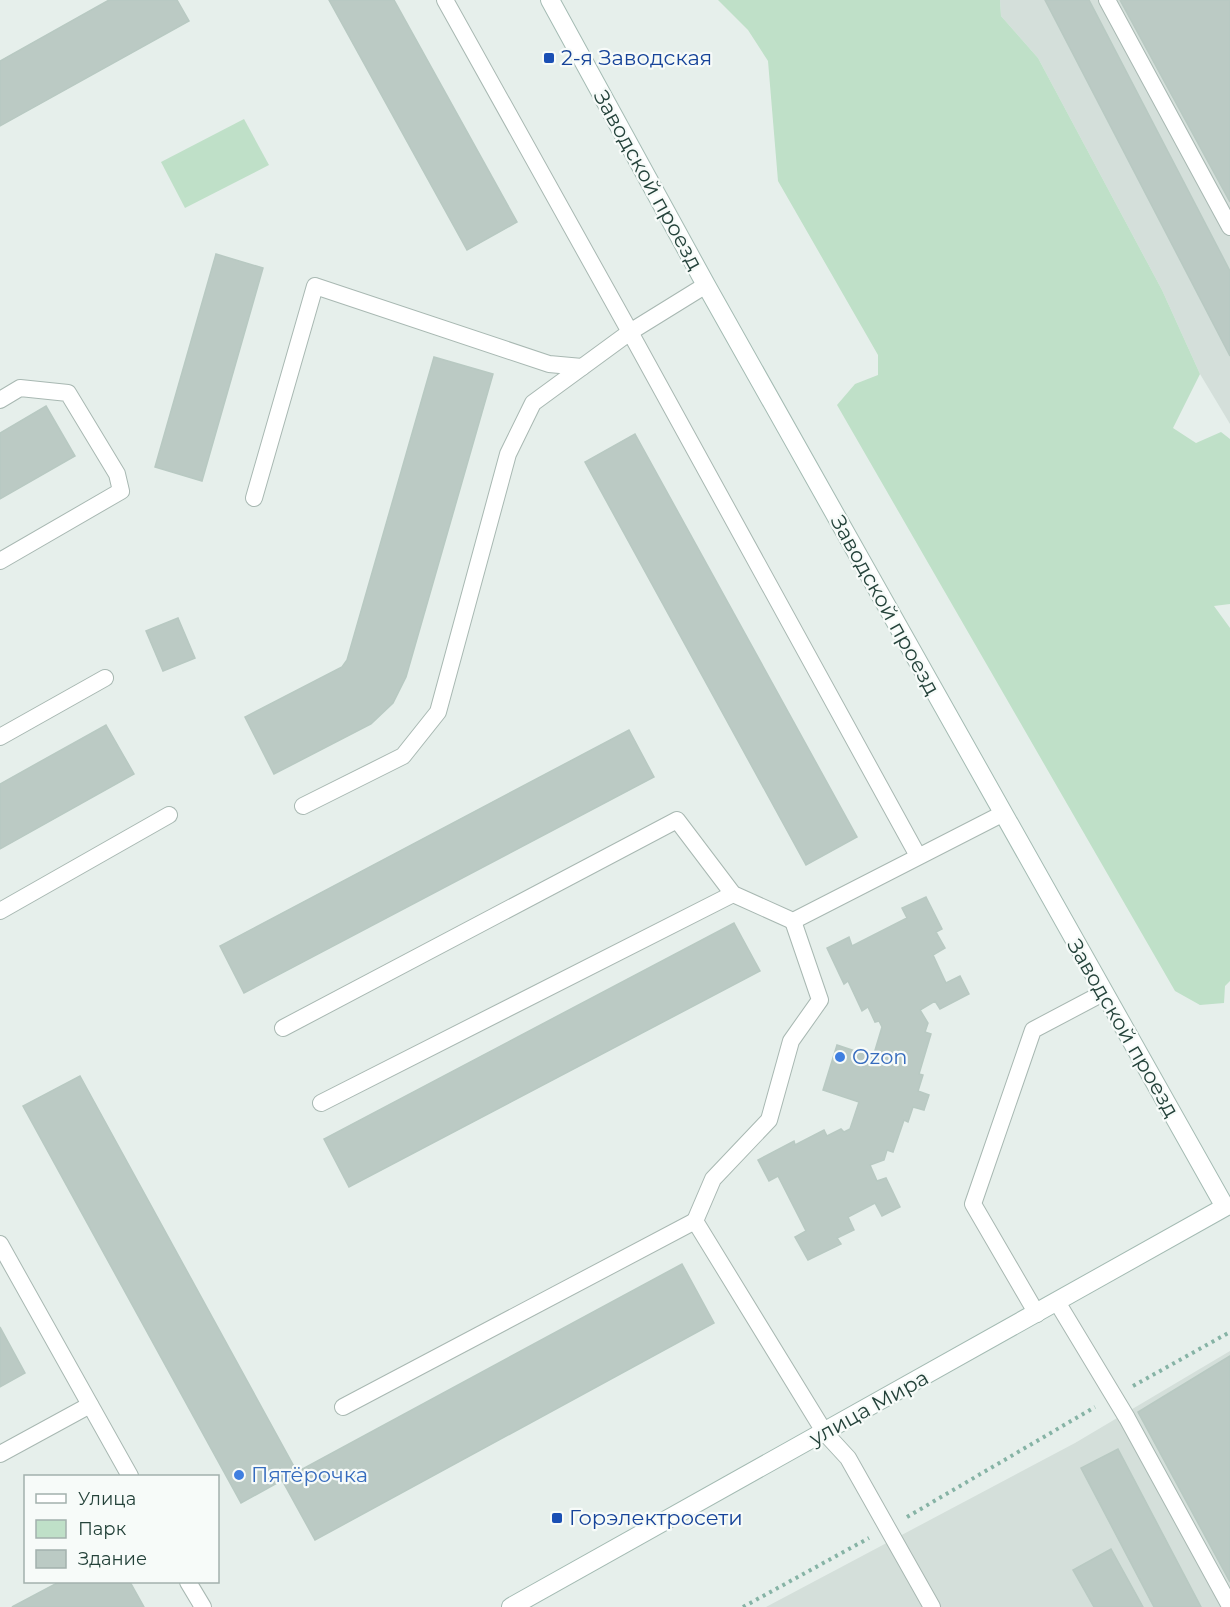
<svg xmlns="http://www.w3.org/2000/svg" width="1230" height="1607" viewBox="0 0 1230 1607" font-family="Montserrat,sans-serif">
<rect width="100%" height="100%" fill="#e6efeb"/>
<g fill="#d4dfda">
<polygon points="1000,0 1230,0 1230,424 1200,374 1162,290 1038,58 1001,16"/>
<polygon points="1230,1351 1230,1607 766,1607 1075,1443"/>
</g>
<g fill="#bfe0c8">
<polygon points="718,0 1000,0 1001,16 1038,58 1162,290 1200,374 1173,428 1196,443 1221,432 1230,439 1230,604 1214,606 1230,628 1230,981 1225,986 1224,1003 1200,1005 1175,991 837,405 855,384 878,375 878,355 778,181 768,61 748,30"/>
<polygon points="244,119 269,165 185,208 161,162"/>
</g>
<g fill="#bbcac4" stroke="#b8c9c2" stroke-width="1.5">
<polygon points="109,0 177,0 189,21 0,126 0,61"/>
<polygon points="329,0 394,0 517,222 467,250"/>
<polygon points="1045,0 1089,0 1230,271 1230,356"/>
<polygon points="1120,0 1230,0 1230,202"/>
<polygon points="216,254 263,268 202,481 155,467"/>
<polygon points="434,357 493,374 406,677 393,703 371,724 274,774 245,717 342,667 347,660"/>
<polygon points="46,406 75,456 0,499 0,433"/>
<polygon points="635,434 857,837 806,865 585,462"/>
<polygon points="178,618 195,658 163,671 146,631"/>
<polygon points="106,725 134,774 0,849 0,784"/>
<polygon points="629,730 654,777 244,993 220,946"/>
<polygon points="926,897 942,929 936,932 945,948 933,955 946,983 960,976 969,994 940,1009 935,1001 920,1010 928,1023 925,1032 931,1034 919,1074 923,1075 918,1091 929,1095 924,1110 913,1107 908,1122 904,1120 893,1152 887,1150 884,1160 870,1165 877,1181 886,1178 900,1207 882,1216 875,1203 848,1217 854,1230 837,1238 841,1244 808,1260 795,1237 806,1231 778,1176 769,1181 758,1160 794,1141 795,1145 824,1130 827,1136 841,1129 844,1132 850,1129 859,1102 823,1090 837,1045 873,1057 882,1027 879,1021 875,1022 868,1007 862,1011 848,981 844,984 827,948 849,937 852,946 907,918 902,908"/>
<polygon points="734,923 760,971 349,1187 324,1139"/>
<polygon points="80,1076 297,1472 241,1503 23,1106"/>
<polygon points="682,1264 714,1323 315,1540 282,1480"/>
<polygon points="0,1327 25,1373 0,1387"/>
<polygon points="1230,1356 1230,1582 1138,1412"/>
<polygon points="1118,1449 1201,1607 1154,1607 1081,1468"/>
<polygon points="1111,1549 1143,1607 1094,1607 1073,1570"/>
<polygon points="59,1582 130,1582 144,1607 12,1607"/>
</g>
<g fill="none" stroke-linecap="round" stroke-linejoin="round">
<defs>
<g id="service">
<polyline points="445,0 630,332 706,285"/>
<polyline points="1107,0 1230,227"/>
<polyline points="0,400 20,388 68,393 117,474 121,491 0,561"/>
<polyline points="254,498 315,286 549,364 582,367"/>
<polyline points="0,737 105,678"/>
<polyline points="303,806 403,756 438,712 508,454 533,403 630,332 918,856"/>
<polyline points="0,911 169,815"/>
<polyline points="283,1028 677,820 733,894 793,921 1002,814"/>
<polyline points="321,1103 733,894"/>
<polyline points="695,1221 713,1179 769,1120 791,1041 820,1000 793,921"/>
<polyline points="0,1244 130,1476"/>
<polyline points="1057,1302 1127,1418 1230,1606"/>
<polyline points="1037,1314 973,1204 1033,1030 1103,993"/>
<polyline points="343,1407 695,1221 825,1433 848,1458 932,1607"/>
<polyline points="0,1454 90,1405"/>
<polyline points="188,1582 203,1607"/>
</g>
<polyline id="secondary" points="511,1607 1225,1207 706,285 550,0"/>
</defs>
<use href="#service" stroke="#a8b8b2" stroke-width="18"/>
<use href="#secondary" stroke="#a4bbb3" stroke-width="20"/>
<g stroke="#86b3a5" stroke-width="4" stroke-dasharray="3 4.5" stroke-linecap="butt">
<polyline points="1133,1386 1230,1332"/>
<polyline points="907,1517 1095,1407"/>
<polyline points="743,1607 869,1538"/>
</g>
<use href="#service" stroke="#fff" stroke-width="16"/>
<use href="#secondary" stroke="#fff" stroke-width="18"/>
</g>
<g fill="#1a4fb4" stroke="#f7fbf9" stroke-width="2">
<rect x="543" y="52" width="12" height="12" rx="3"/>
<rect x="551" y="1512" width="12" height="12" rx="3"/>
</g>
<g fill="#3f7fe0" stroke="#f7fbf9" stroke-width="2">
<circle cx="840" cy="1057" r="6"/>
<circle cx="239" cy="1475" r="6"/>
</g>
<g text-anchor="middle" stroke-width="4.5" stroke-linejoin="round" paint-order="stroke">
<g font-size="21" fill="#164399" stroke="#f7fbf9" text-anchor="start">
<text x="561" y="65">2-я Заводская</text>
<text x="569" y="1525">Горэлектросети</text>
</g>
<g font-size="21" fill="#24423a" stroke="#f7fbf9">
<text transform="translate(648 180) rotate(61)" y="7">Заводской проезд</text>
<text transform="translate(885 605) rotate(61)" y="7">Заводской проезд</text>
<text transform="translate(1123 1028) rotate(60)" y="7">Заводской проезд</text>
<text transform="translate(869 1408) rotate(-29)" y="7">улица Мира</text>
</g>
<g font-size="21" fill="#366cbe" stroke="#f7fbf9" text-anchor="start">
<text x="852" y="1064">Ozon</text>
<text x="251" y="1482">Пятёрочка</text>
</g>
</g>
<rect x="24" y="1475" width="195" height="108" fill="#f7fbf9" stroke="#a3b1ad" stroke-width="1.5"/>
<rect x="36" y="1494" width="30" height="9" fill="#ffffff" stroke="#a3b1ad" stroke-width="1.5"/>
<text x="78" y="1505" font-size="18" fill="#24423a">Улица</text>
<rect x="36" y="1520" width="30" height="18" fill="#bfe0c8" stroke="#a3b1ad" stroke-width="1.5"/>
<text x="78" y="1535" font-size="18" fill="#24423a">Парк</text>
<rect x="36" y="1550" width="30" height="18" fill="#bbcac4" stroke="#a3b1ad" stroke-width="1.5"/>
<text x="78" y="1565" font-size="18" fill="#24423a">Здание</text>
</svg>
